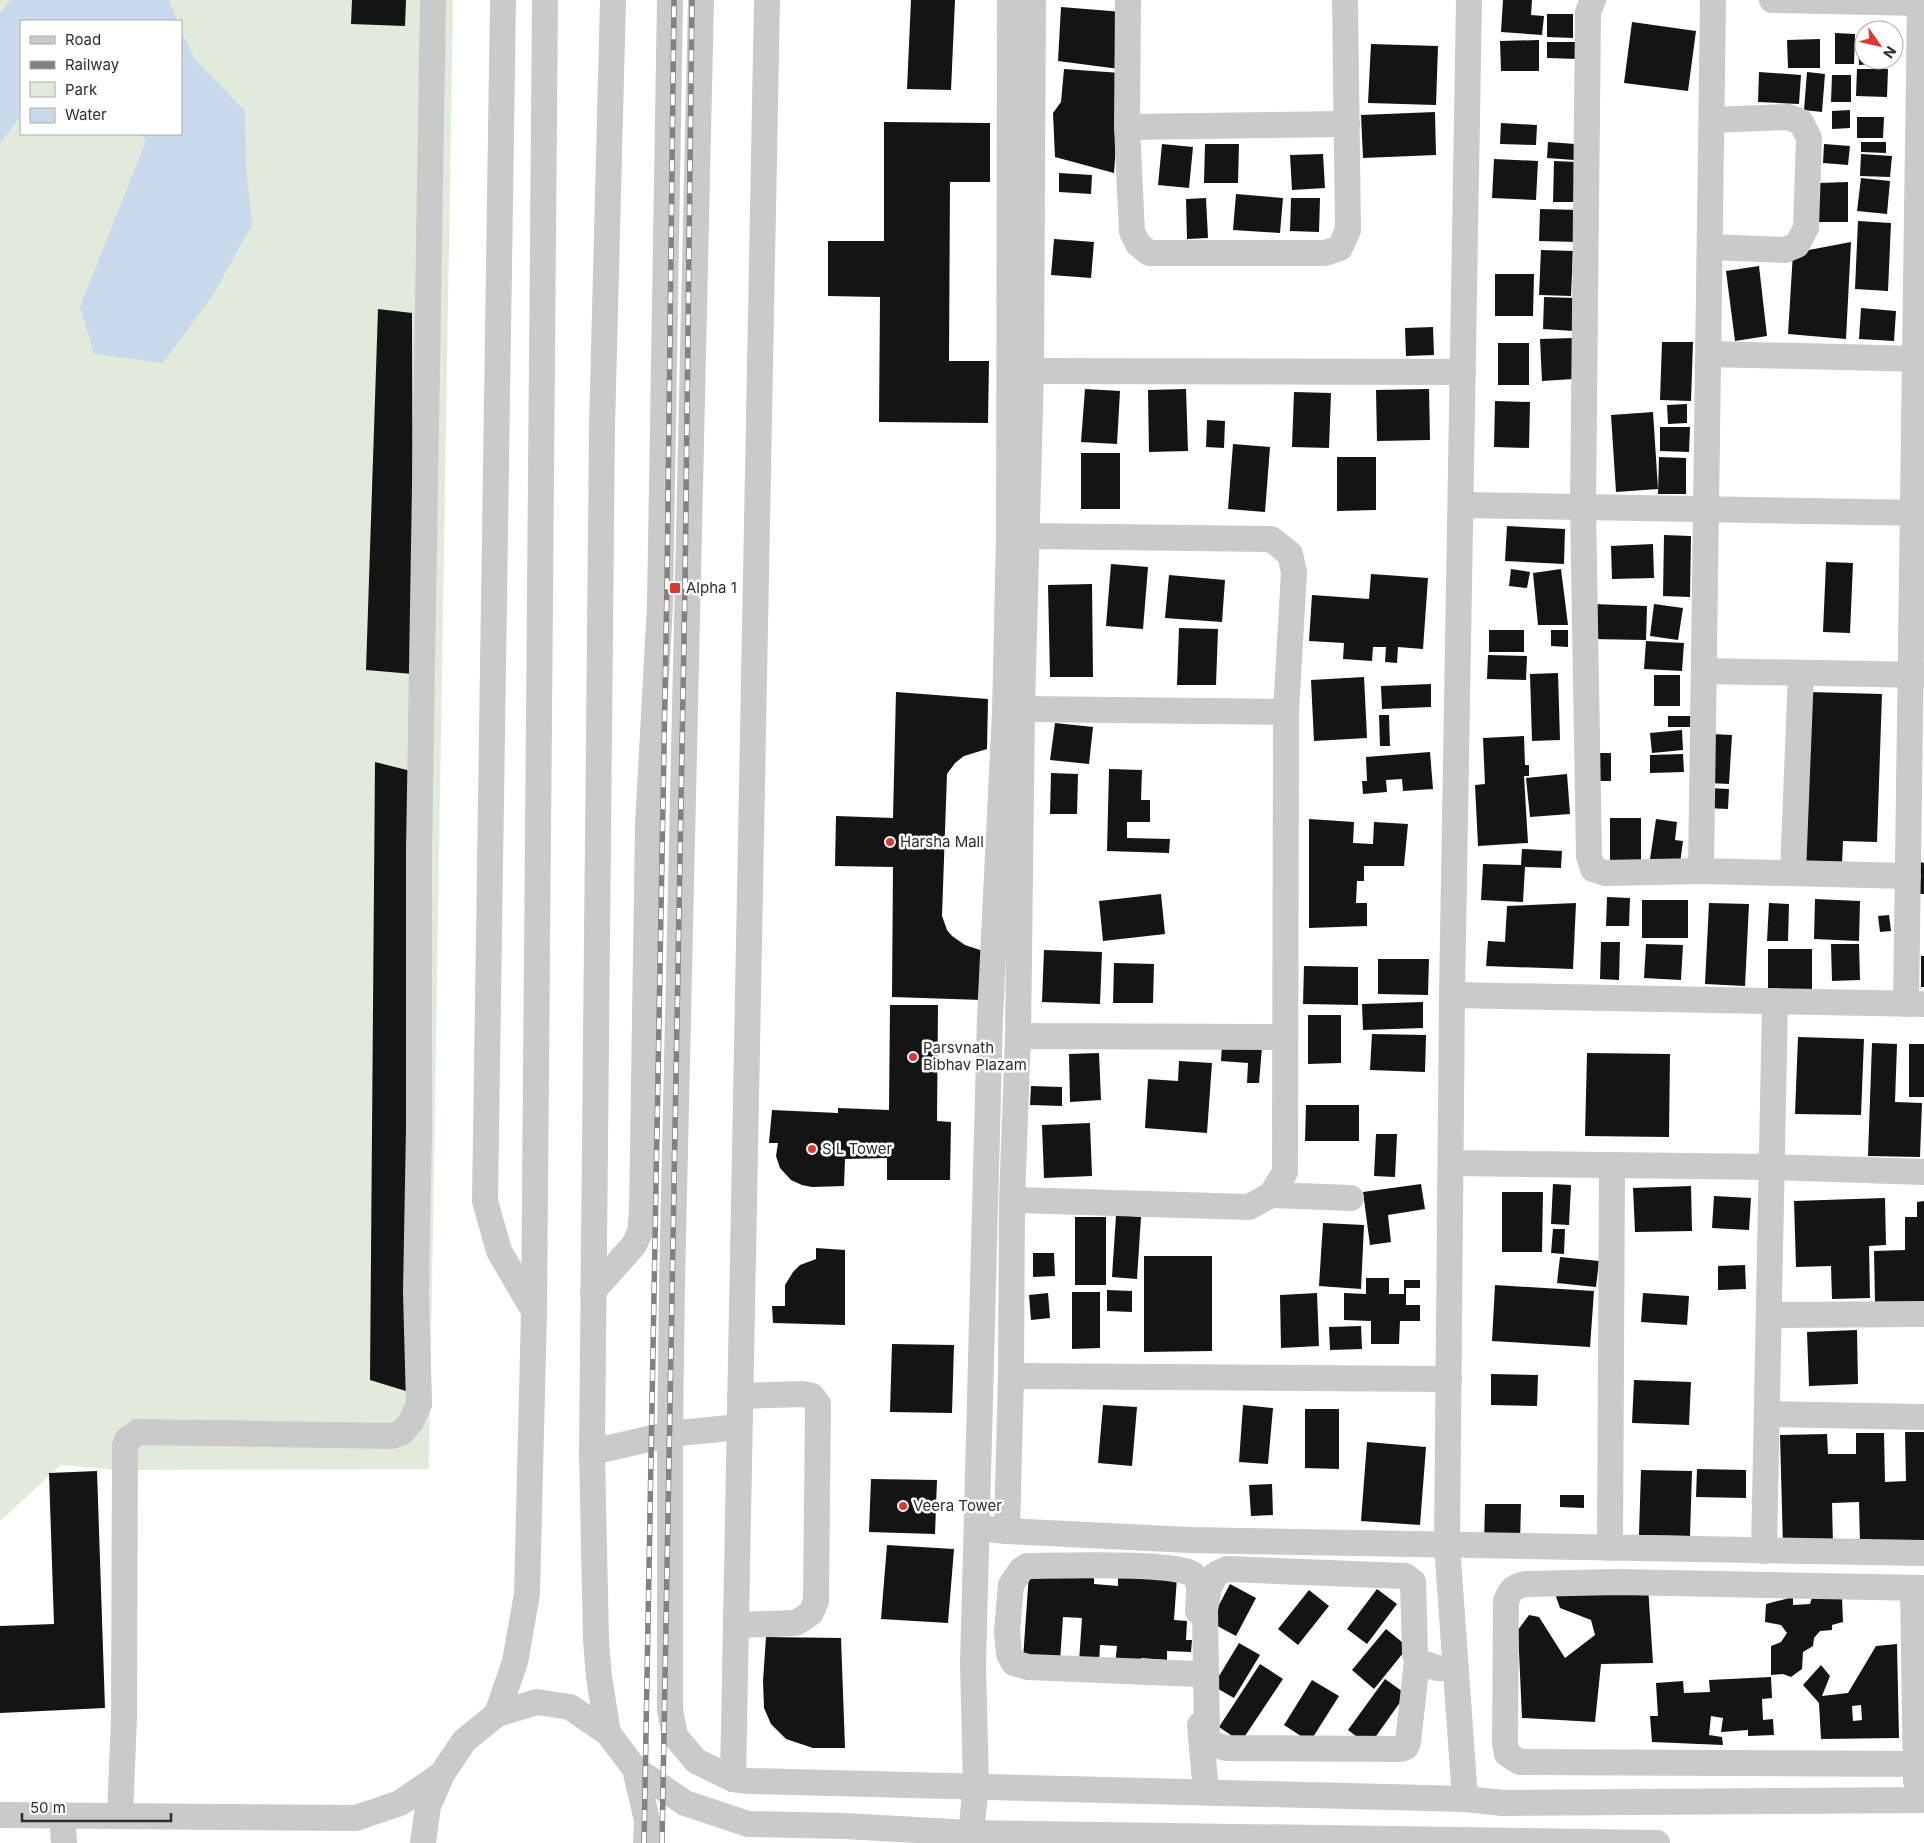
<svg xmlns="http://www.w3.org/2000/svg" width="1924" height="1843" viewBox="0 0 1924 1843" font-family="Inter,sans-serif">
<rect width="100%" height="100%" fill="#fff"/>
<path fill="#e2ebdb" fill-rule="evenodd" d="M0,0H453L429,1469L121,1470L61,1465L0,1521ZM21,21H181V134H21Z"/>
<g fill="#c7d9eb">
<polygon points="11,0 169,0 177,21 21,21 21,116 0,143 0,13"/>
<polygon points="181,30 195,60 245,111 246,166 252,225 213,295 163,363 94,354 80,307 146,141 140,134 181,134"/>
</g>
<g fill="#141414" fill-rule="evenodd">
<polygon points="352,0 406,0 405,26 351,24"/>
<polygon points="911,0 955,0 951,90 907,89"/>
<polygon points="1503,0 1532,0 1531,15 1544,16 1542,35 1501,32"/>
<polygon points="1061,7 1123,12 1119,69 1058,61"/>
<polygon points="1547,14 1573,14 1573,38 1547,37"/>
<polygon points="1632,22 1696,31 1688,91 1624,83"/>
<polygon points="1835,33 1855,34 1854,64 1835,64"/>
<polygon points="1858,34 1864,34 1864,60 1891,60 1891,63 1859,65"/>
<polygon points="1820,39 1820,68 1788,68 1787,40"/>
<polygon points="1539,40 1539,71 1501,71 1500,41"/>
<polygon points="1547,42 1578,42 1577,59 1547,58"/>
<polygon points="1371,44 1438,46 1436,105 1368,103"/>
<polygon points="1064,69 1121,73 1114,173 1055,157 1053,113 1061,102"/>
<polygon points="1857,69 1888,69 1887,97 1856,96"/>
<polygon points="1759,72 1801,75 1799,104 1758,102"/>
<polygon points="1807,72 1825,74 1822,112 1804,110"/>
<polygon points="1832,75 1851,75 1851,102 1831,102"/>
<polygon points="1850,110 1850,128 1832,129 1832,111"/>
<polygon points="1435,112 1436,155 1363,158 1361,115"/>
<polygon points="1857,117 1884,117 1883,138 1857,138"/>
<polygon points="884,122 990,123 990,182 950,182 949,361 989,361 988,423 879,422 880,297 828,296 828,241 884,241"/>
<polygon points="1501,123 1537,125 1536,145 1500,144"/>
<polygon points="1548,142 1575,144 1574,160 1547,158"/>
<polygon points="1861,142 1886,142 1886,153 1861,152"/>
<polygon points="1162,144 1193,147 1189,188 1158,185"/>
<polygon points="1205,144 1239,144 1238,183 1204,183"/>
<polygon points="1824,144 1850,146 1848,165 1823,163"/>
<polygon points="1323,154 1325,188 1292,190 1290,155"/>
<polygon points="1861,154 1892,156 1890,177 1860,176"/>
<polygon points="1494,159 1538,161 1536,200 1492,198"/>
<polygon points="1554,161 1577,162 1576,202 1553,202"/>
<polygon points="1059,173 1092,175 1091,194 1059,192"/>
<polygon points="1861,178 1890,181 1887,214 1857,211"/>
<polygon points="1848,182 1848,222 1815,222 1818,183"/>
<polygon points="1236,194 1283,198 1280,233 1233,230"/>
<polygon points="1206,198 1208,238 1187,239 1186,199"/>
<polygon points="1291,198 1320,198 1319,232 1290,231"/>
<polygon points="1540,209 1579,210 1578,242 1539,241"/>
<polygon points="1858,221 1891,223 1888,291 1855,289"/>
<polygon points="1054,239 1094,242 1091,278 1051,275"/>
<polygon points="1851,242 1846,339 1788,334 1793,253"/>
<polygon points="1541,250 1573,251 1571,296 1539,295"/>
<polygon points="1759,266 1767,336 1735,341 1726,271"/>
<polygon points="1495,274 1534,274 1533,316 1495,316"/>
<polygon points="1544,297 1575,298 1574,331 1543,329"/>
<polygon points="1861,308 1896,311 1894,341 1859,339"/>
<polygon points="378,309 412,313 413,674 366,670"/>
<polygon points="1433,327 1434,355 1406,356 1405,328"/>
<polygon points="1573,338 1574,379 1542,381 1540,339"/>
<polygon points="1662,342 1693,342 1691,401 1660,400"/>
<rect x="1498" y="343" width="31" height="42"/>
<polygon points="1085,389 1120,391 1117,444 1081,442"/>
<polygon points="1186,389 1188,451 1149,452 1148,390"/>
<polygon points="1429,389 1430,440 1377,441 1376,390"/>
<polygon points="1294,392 1331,393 1329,448 1292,447"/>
<polygon points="1495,401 1530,402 1529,448 1494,447"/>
<polygon points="1687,404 1687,423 1668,424 1667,405"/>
<polygon points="1653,412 1658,489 1616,492 1611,415"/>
<polygon points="1207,420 1225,421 1224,448 1206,447"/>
<polygon points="1660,427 1690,427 1689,452 1660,451"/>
<polygon points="1233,444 1270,447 1265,512 1228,509"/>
<rect x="1081" y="453" width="39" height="56"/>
<polygon points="1337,457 1376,457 1376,510 1337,511"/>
<polygon points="1659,457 1686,458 1686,494 1658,494"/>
<polygon points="1507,526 1565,529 1564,564 1505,561"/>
<polygon points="1664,535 1691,536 1690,597 1663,596"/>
<polygon points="1653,544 1654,578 1612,579 1611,546"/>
<polygon points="1826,562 1853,563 1850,633 1823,632"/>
<polygon points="1111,564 1148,567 1143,629 1106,626"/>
<polygon points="1511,569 1530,572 1527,588 1509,586"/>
<polygon points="1561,569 1568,625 1538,625 1533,573"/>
<polygon points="1371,574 1428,578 1423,649 1398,647 1397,663 1385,662 1386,647 1373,647 1372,661 1343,659 1344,643 1309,641 1312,595 1369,599"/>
<polygon points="1169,575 1225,580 1222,622 1165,618"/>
<polygon points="1092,584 1093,677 1050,677 1048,585"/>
<polygon points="1593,604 1647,606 1646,640 1592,639"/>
<polygon points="1654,604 1683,608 1678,640 1650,636"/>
<polygon points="1179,628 1218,629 1216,685 1177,685"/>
<rect x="1489" y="630" width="35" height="22"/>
<polygon points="1551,630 1568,630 1568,647 1551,646"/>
<polygon points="1646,641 1684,643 1682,671 1644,669"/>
<polygon points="1488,655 1527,656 1526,680 1487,679"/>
<polygon points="1558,673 1560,740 1532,741 1530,674"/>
<rect x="1654" y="675" width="26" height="31"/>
<polygon points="1364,677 1367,738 1314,741 1311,680"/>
<polygon points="1431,684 1431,707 1382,709 1381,686"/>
<polygon points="896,692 988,699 987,749 964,756 955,763 947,774 942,916 947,930 952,936 965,945 983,951 982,1000 892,997 893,867 835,866 836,816 893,818"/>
<polygon points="1809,692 1882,694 1877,842 1843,841 1842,865 1803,864"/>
<polygon points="1379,715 1389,715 1390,746 1380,746"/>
<rect x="1668" y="716" width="25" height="11"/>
<polygon points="1055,723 1093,727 1089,764 1050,760"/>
<polygon points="1682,730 1683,750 1652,753 1650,733"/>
<polygon points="1712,734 1732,735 1729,784 1709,783"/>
<polygon points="1524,736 1525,765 1529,765 1529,776 1524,776 1528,843 1478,846 1475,785 1485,784 1483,738"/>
<polygon points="1430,752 1433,789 1403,791 1402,779 1386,780 1387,792 1363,794 1362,781 1367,781 1366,757"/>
<rect x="1591" y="753" width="20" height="28"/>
<polygon points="1683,754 1684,772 1650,773 1650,755"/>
<polygon points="375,762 411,771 406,1391 370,1380"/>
<polygon points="1109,769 1142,770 1141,800 1150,800 1150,822 1127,822 1127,838 1170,839 1169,853 1107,851"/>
<polygon points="1051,773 1078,774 1077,814 1050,814"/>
<polygon points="1567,774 1570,814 1530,817 1526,778"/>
<polygon points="1708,788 1729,789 1728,809 1706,808"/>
<rect x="1610" y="818" width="31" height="44"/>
<polygon points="1309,819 1354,822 1353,843 1373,844 1374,822 1408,824 1404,866 1364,866 1364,881 1357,881 1356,903 1367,903 1367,926 1309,928"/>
<polygon points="1656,819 1677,822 1675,840 1683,841 1680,863 1650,859"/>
<polygon points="1522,849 1562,851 1561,868 1525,867 1523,902 1481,900 1483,864 1521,865"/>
<polygon points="1920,862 1924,863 1924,894 1918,894"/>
<polygon points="1161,894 1165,934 1103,941 1099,901"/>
<polygon points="1607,897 1630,898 1629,926 1606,926"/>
<polygon points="1815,899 1860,901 1859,941 1814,939"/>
<rect x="1642" y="900" width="46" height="38"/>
<polygon points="1576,903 1573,969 1486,966 1488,941 1505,942 1507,906"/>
<polygon points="1709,903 1749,904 1745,986 1705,984"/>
<polygon points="1769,903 1789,904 1788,941 1767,941"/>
<polygon points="1889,915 1891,931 1880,932 1878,916"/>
<polygon points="1601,942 1620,942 1619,980 1600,979"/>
<polygon points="1646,944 1683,945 1681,980 1644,978"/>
<polygon points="1831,944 1859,944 1860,980 1832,981"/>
<rect x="1768" y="949" width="44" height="42"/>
<polygon points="1044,950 1102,952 1100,1004 1042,1002"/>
<rect x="1921" y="956" width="3" height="31"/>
<polygon points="1378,959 1429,959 1428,995 1378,994"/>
<polygon points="1114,963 1154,964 1153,1003 1113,1003"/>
<polygon points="1304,966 1358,967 1358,1005 1303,1004"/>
<polygon points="1423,1002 1423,1028 1363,1030 1362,1004"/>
<polygon points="890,1005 938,1005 937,1121 951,1122 950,1180 887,1180 887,1158 845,1159 844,1186 812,1187 802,1185 791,1180 780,1168 776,1156 778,1143 769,1143 772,1110 838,1113 838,1108 889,1110"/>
<polygon points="1308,1015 1341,1015 1341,1063 1308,1064"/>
<polygon points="1372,1034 1426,1035 1425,1072 1370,1070"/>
<polygon points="1798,1037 1864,1039 1861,1115 1795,1114"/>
<polygon points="1872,1043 1897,1044 1895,1102 1922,1103 1920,1157 1868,1156"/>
<polygon points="1222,1044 1262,1047 1259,1083 1247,1083 1248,1063 1221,1061"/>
<rect x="1909" y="1044" width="15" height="53"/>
<polygon points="1099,1053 1101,1100 1070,1102 1069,1054"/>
<polygon points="1587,1053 1670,1054 1669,1137 1585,1136"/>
<polygon points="1179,1061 1212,1063 1207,1133 1145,1128 1148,1079 1178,1081"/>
<polygon points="1031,1086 1062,1087 1062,1106 1030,1105"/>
<polygon points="1306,1105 1359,1105 1359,1141 1305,1141"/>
<polygon points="1090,1123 1092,1176 1044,1178 1042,1125"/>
<polygon points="1376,1134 1397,1134 1395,1177 1374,1176"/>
<polygon points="1421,1184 1425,1209 1388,1215 1391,1242 1370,1245 1363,1192"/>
<polygon points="1553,1184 1571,1185 1569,1225 1551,1224"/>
<polygon points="1691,1186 1692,1231 1635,1232 1633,1188"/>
<polygon points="1502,1192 1543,1192 1542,1252 1502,1252"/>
<polygon points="1714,1196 1751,1198 1749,1230 1712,1228"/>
<polygon points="1885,1198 1886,1245 1869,1246 1870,1298 1832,1299 1831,1266 1796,1267 1794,1201"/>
<polygon points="1924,1201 1924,1302 1875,1303 1874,1251 1905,1250 1905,1217 1917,1217 1917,1202"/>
<polygon points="1116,1215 1141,1217 1137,1279 1112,1277"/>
<rect x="1075" y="1217" width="31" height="68"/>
<polygon points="1323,1223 1364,1225 1361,1289 1319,1286"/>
<polygon points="1553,1229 1565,1229 1564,1254 1551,1253"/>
<polygon points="816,1248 845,1250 845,1325 773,1323 772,1306 785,1306 785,1285 793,1272 800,1265 816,1259"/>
<polygon points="1033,1253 1054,1253 1055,1276 1033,1277"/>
<polygon points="1144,1256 1212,1256 1212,1351 1144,1352"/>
<polygon points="1560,1257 1599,1261 1596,1287 1557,1283"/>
<polygon points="1745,1265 1746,1289 1718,1290 1718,1266"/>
<polygon points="1366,1278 1389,1278 1389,1294 1404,1294 1404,1280 1420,1280 1420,1288 1406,1288 1406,1305 1420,1305 1420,1321 1400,1321 1399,1344 1371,1344 1371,1321 1344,1320 1344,1293 1366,1294"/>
<polygon points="1495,1285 1594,1291 1590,1347 1492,1341"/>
<polygon points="1107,1290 1132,1291 1132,1312 1107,1311"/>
<polygon points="1072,1292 1100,1292 1100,1348 1072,1349"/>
<polygon points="1048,1293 1050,1318 1031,1320 1029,1295"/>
<polygon points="1317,1293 1319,1346 1281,1348 1280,1295"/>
<polygon points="1643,1293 1689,1296 1687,1325 1641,1322"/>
<polygon points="1361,1326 1362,1349 1330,1350 1329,1327"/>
<polygon points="1857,1330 1858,1384 1809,1386 1807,1332"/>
<polygon points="892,1344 954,1345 952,1413 890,1412"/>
<polygon points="1491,1374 1538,1375 1537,1406 1491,1405"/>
<polygon points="1634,1380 1691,1382 1689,1425 1632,1423"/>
<polygon points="1103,1405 1137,1407 1132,1466 1098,1463"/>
<polygon points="1243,1405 1273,1408 1268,1464 1239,1462"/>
<polygon points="1305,1409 1339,1409 1339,1469 1305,1468"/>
<polygon points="1905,1432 1924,1432 1924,1542 1860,1544 1859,1502 1832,1503 1833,1545 1783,1546 1780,1435 1827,1434 1828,1454 1856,1454 1856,1433 1884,1433 1885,1482 1906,1481"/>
<polygon points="1367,1442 1426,1447 1420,1525 1361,1521"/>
<polygon points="1697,1469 1746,1470 1746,1498 1696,1497"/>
<polygon points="1641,1470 1692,1471 1690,1536 1639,1535"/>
<polygon points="97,1471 105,1708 0,1713 0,1626 54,1624 49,1473"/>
<polygon points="871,1479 937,1480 935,1534 869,1532"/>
<polygon points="1272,1484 1273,1515 1251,1516 1249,1485"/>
<polygon points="1560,1495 1584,1495 1584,1508 1560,1507"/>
<polygon points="1485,1504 1521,1504 1520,1543 1484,1544"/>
<polygon points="887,1545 954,1549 948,1623 881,1619"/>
<polygon points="1029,1573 1094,1577 1094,1584 1118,1586 1118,1573 1177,1577 1174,1620 1187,1621 1186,1640 1192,1640 1191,1652 1167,1651 1167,1660 1141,1658 1140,1666 1115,1664 1117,1646 1100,1645 1099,1663 1079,1662 1082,1618 1063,1617 1060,1661 1023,1659"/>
<polygon points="1230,1584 1256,1598 1236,1636 1210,1622"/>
<polygon points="1648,1586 1653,1663 1601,1664 1595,1722 1522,1718 1518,1630 1529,1615 1539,1617 1565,1658 1595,1635 1591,1620 1560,1608 1554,1591"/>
<polygon points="1377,1589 1397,1604 1367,1644 1347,1629"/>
<polygon points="1309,1590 1329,1606 1298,1645 1278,1629"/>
<polygon points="1813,1594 1842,1598 1843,1622 1832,1625 1832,1630 1820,1631 1814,1638 1813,1646 1803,1652 1802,1669 1791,1677 1783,1674 1771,1675 1771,1646 1781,1642 1787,1633 1781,1625 1765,1622 1766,1604 1793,1597 1793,1605 1810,1604"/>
<polygon points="1386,1629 1408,1647 1374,1689 1352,1670"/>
<polygon points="766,1637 841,1638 845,1748 813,1748 786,1739 771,1724 764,1708 763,1681"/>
<polygon points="1239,1643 1260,1655 1234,1698 1213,1686"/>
<path d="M1897,1644L1899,1738L1821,1739L1819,1703L1803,1685L1821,1665L1830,1676L1822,1696L1848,1693L1876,1646ZM1861,1705L1862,1720L1853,1721L1852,1706Z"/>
<polygon points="1260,1664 1283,1679 1241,1742 1219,1727"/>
<polygon points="1771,1677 1772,1698 1762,1699 1763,1720 1773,1719 1774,1735 1748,1736 1748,1730 1721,1732 1723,1718 1711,1716 1709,1735 1722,1737 1723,1745 1652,1742 1650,1716 1658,1716 1656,1683 1683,1681 1684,1693 1710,1692 1709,1680"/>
<polygon points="1385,1679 1406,1694 1369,1746 1348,1730"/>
<polygon points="1312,1680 1339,1696 1310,1742 1284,1725"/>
</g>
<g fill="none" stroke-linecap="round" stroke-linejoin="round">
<g stroke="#cacaca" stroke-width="26">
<polyline points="503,0 485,1201 499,1251 534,1311"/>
<polyline points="701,0 672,1283 670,1434 670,1710 675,1736 696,1761 733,1779 749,1781 1465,1799 1503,1803 1924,1800"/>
<polyline points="1128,0 1127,127 1132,232 1138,244 1149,253 1325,253 1340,248 1348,230 1345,0"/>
<polyline points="1593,0 1588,12 1583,507 1589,856 1593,869 1605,873 1701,871 1908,876"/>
<polyline points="1772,0 1920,3"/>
<polyline points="1127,127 1347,124"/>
<polyline points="1710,247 1785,250 1797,245 1806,228 1809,138 1801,122 1788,117 1712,120"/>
<polyline points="1709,354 1924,359"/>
<polyline points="1031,371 1463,372"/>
<polyline points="1461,505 1924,513"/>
<polyline points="1704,671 1924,675"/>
<polyline points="1022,709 1286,712"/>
<polyline points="1701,871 1713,0"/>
<polyline points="1793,873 1801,673"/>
<polyline points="1452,995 1923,1004"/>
<polyline points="1906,1004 1920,0"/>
<polyline points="1018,1036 1285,1037"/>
<polyline points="1451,1163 1772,1167 1924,1172"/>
<polyline points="1271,1195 1351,1198"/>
<polyline points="1012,1200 1249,1207 1271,1195 1285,1172 1286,712 1294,572 1290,554 1271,539 1028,536"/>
<polyline points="593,1291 634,1245 640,1232 642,1213 648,825 660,605 670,0"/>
<polyline points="1769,1315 1924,1314"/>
<polyline points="1011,1376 1449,1379"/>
<polyline points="1767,1414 1924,1417"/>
<polyline points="592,1452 670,1434 739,1427"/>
<polyline points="977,1528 1007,1531 1011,1376 1012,1200 1018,1036 1022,709 1031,371 1033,0"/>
<polyline points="1007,1531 1190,1540 1924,1553"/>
<polyline points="1610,1548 1612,1165"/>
<polyline points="1764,1551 1775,1001"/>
<polyline points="1913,1588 1916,1781"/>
<path d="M1924,1588L1618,1582L1526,1584C1514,1586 1510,1590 1506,1601L1505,1743L1507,1754L1520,1762L1924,1764"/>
<polyline points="737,1625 796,1623 811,1613 816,1601 818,1404 812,1396 803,1394 740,1396"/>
<polyline points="1417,1661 1408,1742 1406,1747 1401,1749 1226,1748 1212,1744 1207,1738 1205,1610 1209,1588 1216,1574 1227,1569 1405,1576 1413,1582 1415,1654 1417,1661 1437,1668 1456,1668"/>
<path d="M1197,1674L1028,1667L1014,1663L1009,1654L1007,1631L1011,1585L1021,1570L1027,1566C1052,1566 1184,1561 1195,1576C1202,1585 1198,1600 1198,1611"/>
<polyline points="497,1714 515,1662 527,1594 534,1312 545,0"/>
<polyline points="1200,1725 1206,1792"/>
<polyline points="608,1733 599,1677 596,1640 592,1452 602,427 613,0"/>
<polyline points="635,1769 685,1803 748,1824 844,1826 971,1833 1657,1843"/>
<polyline points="733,1779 767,0"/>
<polyline points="1465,1799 1447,1545 1452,995 1469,0"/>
<polyline points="0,1815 356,1818 400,1803 442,1774"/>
<polyline points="62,1815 64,1843"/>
<polyline points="120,1816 124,1718 125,1446 127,1440 138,1432 392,1436 401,1433 411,1422 419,1404 416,1292 419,1128 419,850 433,0"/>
<polyline points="971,1833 976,1785 973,1665 990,1018 1005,712 1009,536 1010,0"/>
<polyline points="423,1843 428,1806 442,1774 464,1741 497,1714 537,1702 570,1707 608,1733 635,1769 647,1820 646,1843"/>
</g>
<defs>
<g id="rail">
<polyline points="644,1843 667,584 674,0"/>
<polyline points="662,1843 685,584 692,0"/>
</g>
</defs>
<use href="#rail" stroke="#828282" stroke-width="5.5"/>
<use href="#rail" stroke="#fff" stroke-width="4" stroke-dasharray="11" stroke-linecap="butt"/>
</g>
<g fill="#e33630" stroke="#fff" stroke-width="2">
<rect x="669" y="582" width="12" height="12" rx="2.5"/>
<circle cx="890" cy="842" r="5"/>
<circle cx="913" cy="1057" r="5"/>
<circle cx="812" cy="1149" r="5"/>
<circle cx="903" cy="1506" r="5"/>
</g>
<g text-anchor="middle" stroke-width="5" stroke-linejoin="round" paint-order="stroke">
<g font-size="15" fill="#2d2d2d" stroke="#fff" text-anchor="start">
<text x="686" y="593">Alpha 1</text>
<text x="900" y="847">Harsha Mall</text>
<text x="923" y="1053">Parsvnath<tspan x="923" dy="17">Bibhav Plazam</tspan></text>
<text x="822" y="1154">S L Tower</text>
<text x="913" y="1511">Veera Tower</text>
</g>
</g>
<rect x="20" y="20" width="162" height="115" fill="#ffffff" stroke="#ababab"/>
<rect x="30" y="36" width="25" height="8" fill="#cacaca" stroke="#ababab"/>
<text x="65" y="45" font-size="15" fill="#2d2d2d">Road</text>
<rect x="30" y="61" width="25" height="8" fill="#828282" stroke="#ababab"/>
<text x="65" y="70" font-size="15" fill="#2d2d2d">Railway</text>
<rect x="30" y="82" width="25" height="15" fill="#e2ebdb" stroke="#ababab"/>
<text x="65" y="95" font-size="15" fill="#2d2d2d">Park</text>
<rect x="30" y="108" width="25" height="15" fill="#c7d9eb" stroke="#ababab"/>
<text x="65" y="120" font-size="15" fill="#2d2d2d">Water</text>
<g transform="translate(1879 45) rotate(124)"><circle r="24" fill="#ffffff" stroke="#ababab"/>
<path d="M0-4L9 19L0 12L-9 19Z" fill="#e33630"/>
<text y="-8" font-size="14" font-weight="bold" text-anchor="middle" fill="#2d2d2d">N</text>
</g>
<path d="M22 1813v8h149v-8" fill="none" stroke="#2d2d2d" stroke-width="2.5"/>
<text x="30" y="1813" font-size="15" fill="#2d2d2d" stroke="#ffffff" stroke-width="4" paint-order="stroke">50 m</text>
</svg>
